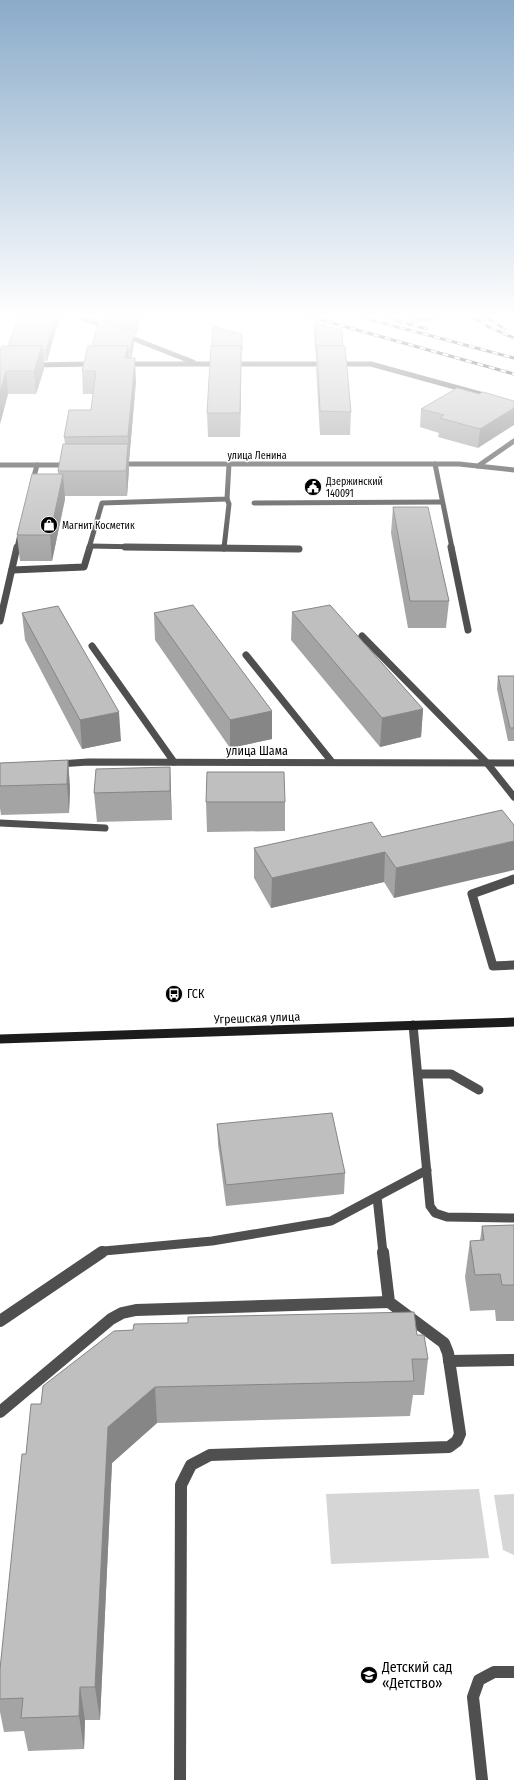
<svg xmlns="http://www.w3.org/2000/svg" width="514" height="1780" viewBox="0 0 514 1780" font-family="'Fira Sans Condensed',sans-serif">
<rect width="100%" height="100%" fill="#fff"/>
<g fill="#d6d6d6">
<polygon points="479,1489 489,1558 331,1564 326,1494"/>
<polygon points="514,1494 514,1555 503,1550 494,1495"/>
</g>
<g fill="none" stroke-linecap="round" stroke-linejoin="round">
<g stroke="#4f4f4f" stroke-width="5">
<polyline points="435,464 452,548"/>
<polyline points="254,503 442,502"/>
<polyline points="90,546 195,548"/>
<polyline points="89,548 102,503 227,499 229,464"/>
<polyline points="224,548 229,504 227,499"/>
</g>
<g stroke="#4f4f4f" stroke-width="7">
<polyline points="125,547 299,549"/>
<polyline points="451,547 468,630"/>
<polyline points="224,548 224,547"/>
<polyline points="12,570 84,567 90,547"/>
<polyline points="362,636 487,763 514,797"/>
<polyline points="92,646 174,762"/>
<polyline points="246,655 332,762"/>
<polyline points="0,823 105,828"/>
</g>
<g stroke="#4f4f4f" stroke-width="9">
<polyline points="514,879 472,894 493,966 514,965"/>
<polyline points="413,1025 430,1206 435,1213 447,1217 514,1218"/>
<polyline points="418,1074 451,1074 479,1090"/>
<polyline points="377,1197 383,1253"/>
<polyline points="100,1253 104,1251 212,1241 331,1221 427,1170"/>
</g>
<g stroke="#4f4f4f" stroke-width="12">
<polyline points="0,1321 102,1252"/>
<polyline points="449,1361 514,1360"/>
<polyline points="0,1412 111,1319 122,1313 136,1310 389,1302"/>
<polyline points="180,1780 181,1485 191,1465 210,1455 449,1447 457,1441 460,1434 448,1353 444,1343 389,1302 383,1252"/>
<polyline points="482,1780 473,1697 479,1680 494,1672 514,1672"/>
</g>
<g stroke="#4f4f4f" stroke-width="5">
<polyline points="75,315 108,328"/>
<polyline points="124,335 193,362"/>
<polyline points="125,364 371,364 491,397"/>
<polyline points="33,365 93,364"/>
<polyline points="478,466 514,441"/>
<polyline points="32,484 37,465"/>
<polyline points="17,548 20,534"/>
</g>
<g stroke="#4f4f4f" stroke-width="7">
<polyline points="0,621 17,547"/>
<polyline points="59,764 88,762 514,763"/>
</g>
<g stroke="#4f4f4f" stroke-width="5">
<polyline points="119,464 459,464 514,470"/>
<polyline points="0,465 70,465"/>
</g>
<polyline stroke="#1c1c1c" stroke-width="9" points="0,1039 514,1022"/>
<defs>
<g id="rail">
<polyline points="304,315 514,374"/>
<polyline points="353,315 514,358"/>
<polyline points="378,315 426,329"/>
<polyline points="471,315 489,327 514,338"/>
<polyline points="482,315 505,329"/>
</g>
</defs>
<use href="#rail" stroke="#000" stroke-width="3"/>
<use href="#rail" stroke="#fff" stroke-width="2" stroke-dasharray="6" stroke-linecap="butt"/>
</g>
<g fill="#a4a4a4">
<polygon points="60,315 47,361 43,361 44,369 36,394 8,394 0,424 8,346"/>
<polygon points="101,315 140,315 136,335 134,334 134,343 131,358 136,381 129,461 128,461 129,469 127,496 65,496 65,499 52,561 20,561 17,535 58,474 58,471 65,444 64,437 91,410 93,394 83,394 82,371 92,346 102,320"/>
<polygon points="400,315 458,315 458,316 412,323"/>
<polygon points="315,323 343,346 351,412 350,435 320,435 316,368 317,360 316,360 314,333"/>
<polygon points="242,345 240,437 208,437 207,413"/>
<polygon points="479,394 514,401 478,448 438,437 439,433 420,427 421,409"/>
<polygon points="393,507 449,601 446,628 408,628 391,533"/>
<polygon points="292,612 423,709 421,737 380,747 291,640"/>
<polygon points="22,613 121,741 82,749 25,640"/>
<polygon points="154,613 272,711 272,739 230,748 155,640"/>
<polygon points="498,676 514,676 514,741 508,741 497,689"/>
<polygon points="68,760 70,789 69,813 1,815 0,808 0,763"/>
<polygon points="170,767 172,820 97,822 94,793"/>
<polygon points="206,802 285,802 285,831 207,832"/>
<polygon points="502,810 394,898 384,882 271,908 254,878 254,848 382,837"/>
<polygon points="217,1124 345,1173 344,1194 226,1206 218,1144"/>
<polygon points="514,1225 514,1321 496,1321 495,1310 470,1311 465,1277 470,1241 480,1241 482,1226"/>
<polygon points="417,1335 428,1359 424,1395 413,1395 410,1416 157,1423 112,1463 100,1720 85,1720 84,1749 28,1751 24,1731 4,1732 0,1712 0,1669 26,1454 41,1404"/>
</g>
<g fill="#868686">
<polygon points="56,315 60,315 47,361 46,350"/>
<polygon points="137,315 140,315 136,335 135,324"/>
<polygon points="412,315 458,315 458,316 412,323"/>
<polygon points="134,332 134,343 131,361 130,350"/>
<polygon points="42,346 44,369 36,394 34,371"/>
<polygon points="128,346 129,369 125,358"/>
<polygon points="241,346 241,368 240,437 240,413"/>
<polygon points="135,358 136,381 129,461 128,436"/>
<polygon points="6,371 8,394 0,424 0,392"/>
<polygon points="514,408 514,425 478,448 480,429"/>
<polygon points="128,444 129,469 127,496 126,471"/>
<polygon points="63,474 65,499 52,561 50,535"/>
<polygon points="423,709 421,737 380,747 382,718"/>
<polygon points="272,711 272,739 230,748 230,720"/>
<polygon points="119,712 121,741 82,749 80,720"/>
<polygon points="68,760 70,789 69,813 67,784"/>
<polygon points="170,767 171,796 172,820 170,791"/>
<polygon points="514,841 514,870 394,898 396,868"/>
<polygon points="385,852 384,882 271,908 272,878"/>
<polygon points="155,1387 157,1423 112,1463 100,1720 95,1687 108,1427"/>
<polygon points="80,1687 85,1720 84,1749 79,1716"/>
</g>
<g fill="#bfbfbf" stroke="#868686">
<polygon points="19,315 56,315 46,350 42,350 42,346 8,346"/>
<polygon points="111,315 137,315 135,324"/>
<polygon points="99,319 134,332 130,350 128,350 128,346 92,346"/>
<polygon points="315,323 342,330 343,346 317,346 317,349 316,349"/>
<polygon points="213,326 242,334 242,350 241,346 212,346"/>
<polygon points="2,346 42,346 34,371 6,371 0,392 0,352"/>
<polygon points="88,346 128,346 125,358 135,358 128,436 64,437 69,410 91,410 96,371 82,371"/>
<polygon points="211,346 241,346 240,413 207,413"/>
<polygon points="317,346 345,346 351,412 320,411"/>
<polygon points="457,388 479,394 483,392 514,401 514,408 480,429 440,418 444,415 421,409"/>
<polygon points="63,444 128,444 126,471 58,471"/>
<polygon points="32,474 63,474 50,535 17,535"/>
<polygon points="393,507 428,507 449,601 410,601"/>
<polygon points="193,605 272,711 230,720 154,613"/>
<polygon points="330,605 423,709 382,718 292,612"/>
<polygon points="58,606 119,712 80,720 22,613"/>
<polygon points="498,676 514,676 514,728 510,728"/>
<polygon points="68,760 67,784 0,786 0,763"/>
<polygon points="170,767 170,791 94,793 96,769"/>
<polygon points="207,772 284,772 285,802 206,802"/>
<polygon points="502,810 514,825 514,841 396,868 385,852 272,878 254,848 372,822 382,837"/>
<polygon points="332,1113 345,1173 226,1185 217,1124"/>
<polygon points="514,1225 514,1285 502,1285 500,1274 475,1275 470,1241 484,1240 482,1226"/>
<polygon points="414,1312 417,1335 424,1335 428,1359 412,1359 414,1381 155,1387 108,1427 95,1687 80,1687 79,1716 21,1718 23,1698 0,1699 0,1669 22,1454 26,1454 31,1404 41,1404 43,1386 114,1331 133,1330 134,1324 188,1323 188,1317"/>
</g>
<linearGradient id="sky" x2="0" y2="1"><stop stop-color="#8aabca"/><stop offset="0.56" stop-color="#fff"/><stop offset="1" stop-color="#fff" stop-opacity="0"/></linearGradient>
<rect width="514" height="564" fill="url(#sky)"/>
<defs>
<symbol id="civic-disc" viewBox="-11 -11 22 22"><circle r="9.5" fill="#000" stroke="#fff"/><path d="M-.6-6.5H3V-4.5H.6V-3L4-1V1h2V6H-6V1h2V-1L-.6-3ZM-1.2 2.5V6h2.4V2.5Z" fill="#fff"/></symbol>
<symbol id="shop-disc" viewBox="-11 -11 22 22"><circle r="9.5" fill="#000" stroke="#fff"/><path d="M-5-2.5h2.3a2.7 3.5 0 0 1 5.4 0H5L5.5 6h-11ZM-1.5-2.5h3a1.5 2.3 0 0 0-3 0Z" fill="#fff"/></symbol>
<symbol id="bus-disc" viewBox="-11 -11 22 22"><circle r="9.5" fill="#000" stroke="#fff"/><path d="M-5-6H5V4H4V6H2V4H-2V6H-4V4H-5ZM-3.5-4V0h7V-4ZM-3.5 1.2v1.5H-2V1.2ZM2 1.2v1.5H3.5V1.2Z" fill="#fff"/></symbol>
<symbol id="school-disc" viewBox="-11 -11 22 22"><circle r="9.5" fill="#000" stroke="#fff"/><path d="M0-5L7-2L0 1L-7-2ZM-4 1L0 2.5L4 1V4Q0 6-4 4Z" fill="#fff"/></symbol>
</defs>
<g fill-rule="evenodd">
<use href="#civic-disc" x="303" y="477" width="20" height="20"/>
<use href="#shop-disc" x="39" y="515" width="20" height="20"/>
<use href="#bus-disc" x="164" y="984" width="20" height="20"/>
<use href="#school-disc" x="359" y="1665" width="20" height="20"/>
</g>
<g text-anchor="middle" stroke-width="3" stroke-linejoin="round" paint-order="stroke">
<g font-size="10" fill="#000" stroke="#fff">
<text x="257" y="459">улица Ленина</text>
</g>
<g font-size="10" fill="#000" stroke="#fff" text-anchor="start">
<text x="326" y="485">Дзержинский<tspan x="326" dy="12">140091</tspan></text>
<text x="62" y="529">Магнит Косметик</text>
</g>
<g font-size="12" fill="#000" stroke="#fff">
<text x="257" y="755">улица Шама</text>
<text transform="translate(257 1018) rotate(-2)" y="4">Угрешская улица</text>
</g>
<g font-size="12" fill="#000" stroke="#fff" text-anchor="start">
<text x="187" y="998">ГСК</text>
</g>
<g font-size="14" fill="#000" stroke="#fff" text-anchor="start">
<text x="382" y="1672">Детский сад<tspan x="382" dy="16">«Детство»</tspan></text>
</g>
</g>
</svg>
